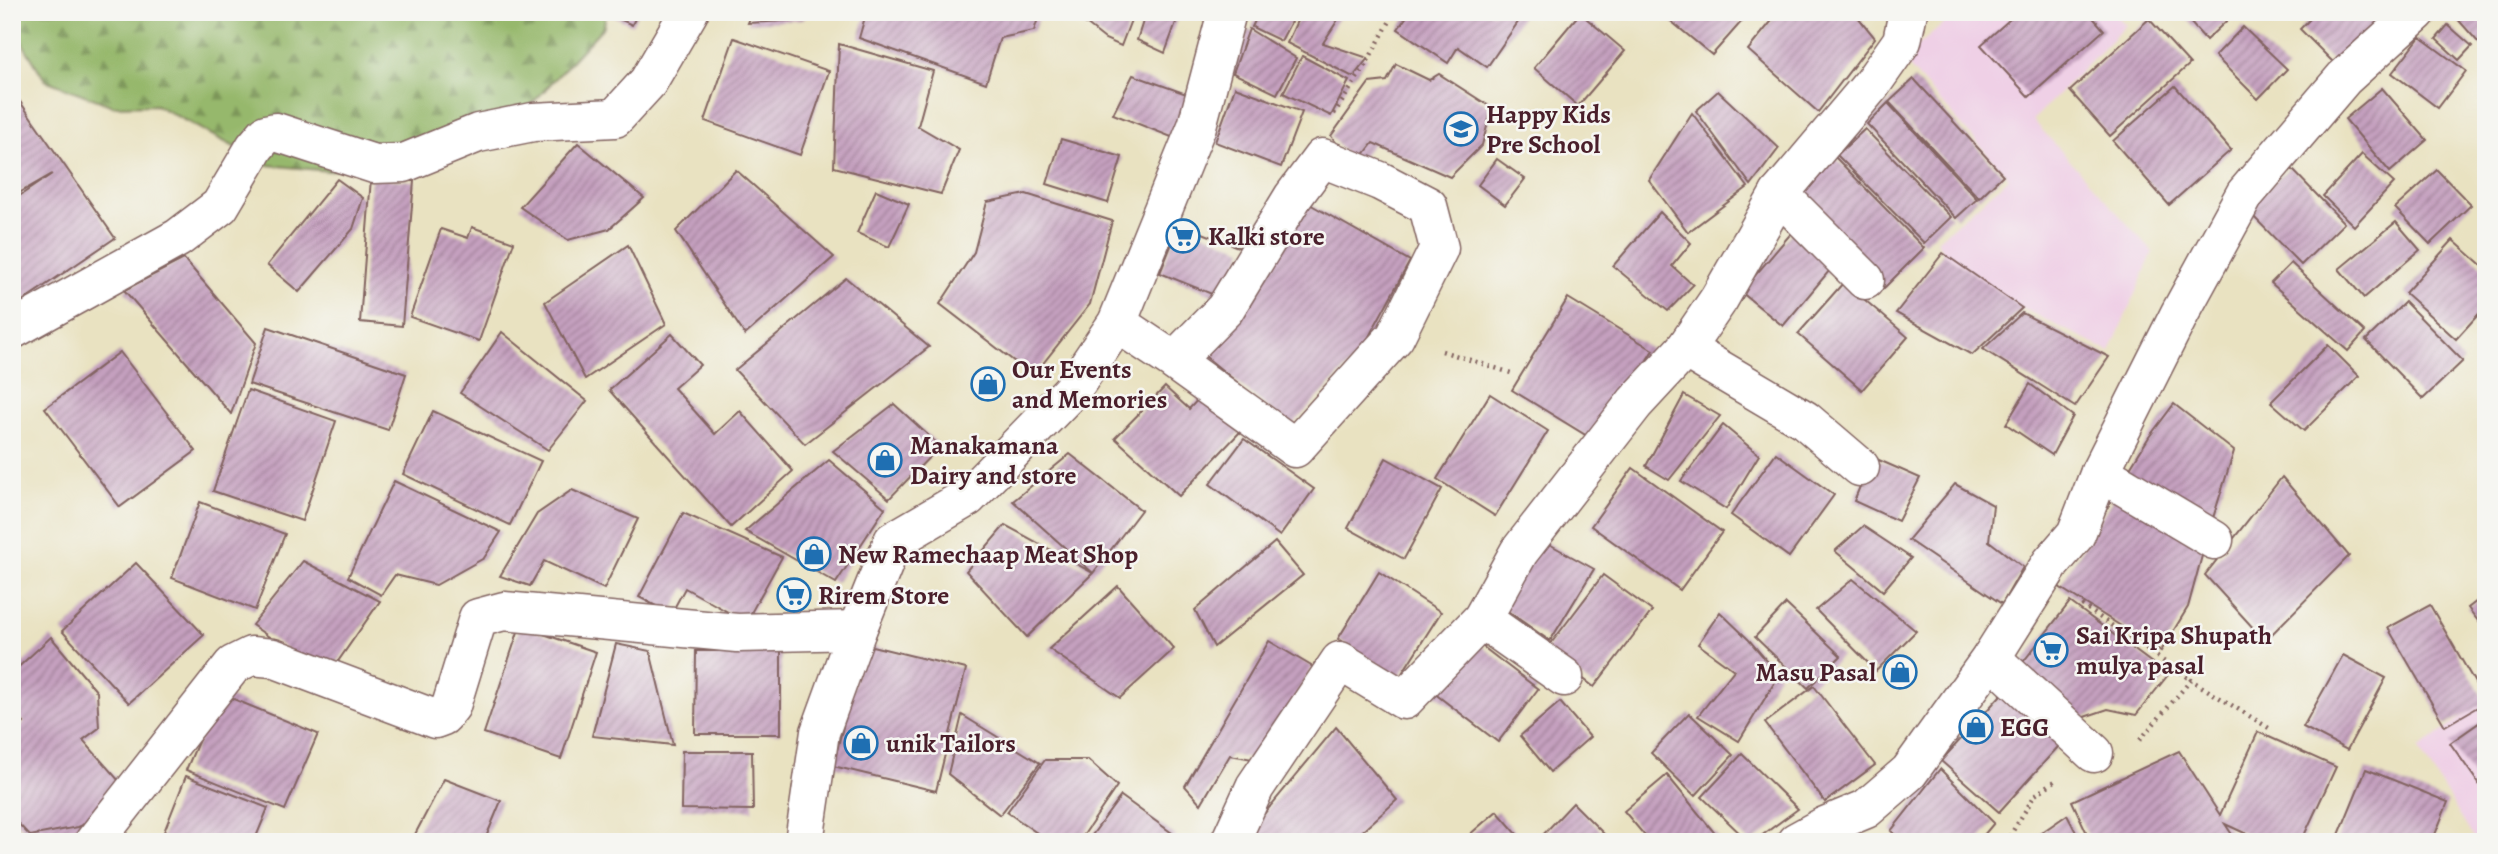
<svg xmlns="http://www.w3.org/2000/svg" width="2498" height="854" viewBox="0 0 2498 854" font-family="Alegreya,serif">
<defs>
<pattern id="forest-firs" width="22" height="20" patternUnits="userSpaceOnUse" patternTransform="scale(1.75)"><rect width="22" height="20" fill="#96b86c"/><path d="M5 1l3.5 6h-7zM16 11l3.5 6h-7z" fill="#7c9559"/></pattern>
<pattern id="building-hatch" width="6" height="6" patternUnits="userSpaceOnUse" patternTransform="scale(1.75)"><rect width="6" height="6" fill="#c5a0bf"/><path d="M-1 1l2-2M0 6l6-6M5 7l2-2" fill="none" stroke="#a2829b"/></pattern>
</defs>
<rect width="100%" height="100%" fill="#f6f6f2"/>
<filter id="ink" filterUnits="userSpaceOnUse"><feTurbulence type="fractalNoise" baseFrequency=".0143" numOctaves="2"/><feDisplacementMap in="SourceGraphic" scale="14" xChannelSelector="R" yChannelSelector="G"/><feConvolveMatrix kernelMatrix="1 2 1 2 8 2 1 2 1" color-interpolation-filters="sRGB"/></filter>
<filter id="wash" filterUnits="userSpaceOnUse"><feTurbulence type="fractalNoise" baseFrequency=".00686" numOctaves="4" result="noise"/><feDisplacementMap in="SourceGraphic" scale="28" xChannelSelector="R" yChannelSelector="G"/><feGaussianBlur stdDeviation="1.57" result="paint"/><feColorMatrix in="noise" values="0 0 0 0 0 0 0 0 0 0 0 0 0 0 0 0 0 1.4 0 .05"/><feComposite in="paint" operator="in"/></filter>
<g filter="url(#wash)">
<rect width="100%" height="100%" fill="#e9e2c1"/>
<g fill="#efd0e6">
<polygon points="1958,12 2113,12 2126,25 2033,120 2153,252 2110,352 2022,308 1943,253 1937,240 2009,178 1902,59"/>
<polygon points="2486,699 2486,842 2476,842 2419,749"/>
</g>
<polygon fill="url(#forest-firs)" stroke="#706c4c" stroke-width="2" points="12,12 606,12 604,26 504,134 329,171 268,165 156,105 113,106 45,80 12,26"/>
<g id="blocks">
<g fill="url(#building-hatch)">
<polygon points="605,12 638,12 632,25"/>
<polygon points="752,12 813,12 802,20 748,23"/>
<polygon points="857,12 1040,12 1034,31 1000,38 986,83 859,38 865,17"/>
<polygon points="1071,12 1134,12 1121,46 1105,39"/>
<polygon points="1146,12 1179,14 1165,53 1137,40"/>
<polygon points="1259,12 1296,12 1281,41 1252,27"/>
<polygon points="1301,12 1332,12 1341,15 1323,43 1368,58 1353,77 1287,43"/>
<polygon points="1410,12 1525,12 1487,67 1458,47 1448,63 1398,29"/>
<polygon points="1660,12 1750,12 1712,55"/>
<polygon points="1779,12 1854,12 1875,38 1818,112 1748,50"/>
<polygon points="2018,12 2088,12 2104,30 2029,97 1981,45"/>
<polygon points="2181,12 2236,12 2206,40"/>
<polygon points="2317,12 2369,12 2377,23 2336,65 2300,29"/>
<polygon points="2458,12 2486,12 2486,51 2454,15"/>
<polygon points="1580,13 1625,51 1578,106 1534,68"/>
<polygon points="2149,19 2190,64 2110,136 2070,91"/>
<polygon points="2448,25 2472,46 2459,60 2436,39"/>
<polygon points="2243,27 2287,69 2258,99 2215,56"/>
<polygon points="1249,29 1296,58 1277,94 1233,73"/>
<polygon points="2420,37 2466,71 2438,108 2392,73"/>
<polygon points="734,38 829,71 800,155 705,121"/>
<polygon points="839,44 933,71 918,126 959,150 941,194 834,167"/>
<polygon points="1302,56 1349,81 1331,116 1283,93"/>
<polygon points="1396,64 1429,80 1439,74 1492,108 1482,145 1450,177 1373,143 1355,166 1331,136 1369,83 1387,81"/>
<polygon points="1133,75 1195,97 1174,138 1113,114"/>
<polygon points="1914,79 2003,175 1979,198 1889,102"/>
<polygon points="2175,86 2231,150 2169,205 2113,141"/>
<polygon points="1235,87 1302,112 1281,167 1215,142"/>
<polygon points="2382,88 2427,140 2390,172 2345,119"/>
<polygon points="1718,91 1779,148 1751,185 1696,111"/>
<polygon points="14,93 115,238 15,306 12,302 12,201 52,174 12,197"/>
<polygon points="1888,103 1977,199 1956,218 1867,124"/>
<polygon points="1692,113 1748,187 1688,232 1649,180"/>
<polygon points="1865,129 1951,217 1924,243 1837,155"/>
<polygon points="1061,139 1122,157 1108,203 1047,184"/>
<polygon points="578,143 644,198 609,229 568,240 520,207"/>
<polygon points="2362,154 2394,183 2354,226 2323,196"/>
<polygon points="1835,157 1924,248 1883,289 1793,197"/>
<polygon points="1497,159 1525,179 1505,205 1478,185"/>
<polygon points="2290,167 2344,223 2301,265 2246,209"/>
<polygon points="736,170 834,257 745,335 676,231"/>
<polygon points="2437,170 2471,205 2430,244 2395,208"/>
<polygon points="371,178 414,181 402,326 360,322"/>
<polygon points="337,179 363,198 353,229 299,292 267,265"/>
<polygon points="876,190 909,204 889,247 857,233"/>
<polygon points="1026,194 1112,221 1090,304 1033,376 940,304 974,252 987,202"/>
<polygon points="1306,202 1410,261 1359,355 1291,426 1201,353"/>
<polygon points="1660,212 1691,243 1672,266 1693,285 1668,311 1613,266"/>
<polygon points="2396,222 2420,250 2364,298 2339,269"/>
<polygon points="1180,224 1243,249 1224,299 1160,273"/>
<polygon points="472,227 514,242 479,341 410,317 441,229 468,238"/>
<polygon points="1794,230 1835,264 1783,326 1741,292"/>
<polygon points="2453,240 2486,269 2486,306 2456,339 2405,293"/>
<polygon points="628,245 666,324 585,379 545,302"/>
<polygon points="1943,253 2022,308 1972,355 1896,313"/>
<polygon points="184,259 256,343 231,414 124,290"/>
<polygon points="2291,263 2365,332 2348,351 2271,283"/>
<polygon points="846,278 929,347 805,444 735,370"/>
<polygon points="1844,282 1908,337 1862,390 1798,334"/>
<polygon points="1568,298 1653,350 1597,442 1512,390"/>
<polygon points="2405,302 2463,361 2423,399 2366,340"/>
<polygon points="2022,313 2109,357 2075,407 1983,349"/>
<polygon points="268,327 406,374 388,430 249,384"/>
<polygon points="502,332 587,401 548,450 460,393"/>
<polygon points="672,334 700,365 674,388 715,434 740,411 793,471 731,527 609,390"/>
<polygon points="2328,345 2359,376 2304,431 2271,402"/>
<polygon points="120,352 196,451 120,507 45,408"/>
<polygon points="2030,384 2073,416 2052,455 2006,424"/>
<polygon points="1165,387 1189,409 1201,396 1240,432 1179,496 1115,438"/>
<polygon points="248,390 336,421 302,521 213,491"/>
<polygon points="1490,394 1548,431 1495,516 1437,479"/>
<polygon points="1684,395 1720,416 1669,480 1646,466"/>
<polygon points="894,404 940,446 889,499 833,451"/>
<polygon points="2174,404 2234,451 2208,534 2123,479 2149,437"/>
<polygon points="433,411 541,461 510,525 403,474"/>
<polygon points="1723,425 1759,455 1726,509 1681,481"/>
<polygon points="1244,439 1314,489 1280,536 1210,484"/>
<polygon points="1776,453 1834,495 1789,557 1731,515"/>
<polygon points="1070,454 1141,510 1093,573 1027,637 966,571 1005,525 1093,573 1013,501"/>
<polygon points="1872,457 1920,478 1898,521 1854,501"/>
<polygon points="1386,458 1442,489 1404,559 1348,528"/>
<polygon points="829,460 885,508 836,583 745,531"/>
<polygon points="1633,468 1722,532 1680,590 1591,526"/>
<polygon points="2282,477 2349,556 2265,641 2205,575"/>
<polygon points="394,481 501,532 484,558 436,585 395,575 381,595 348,577"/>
<polygon points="1955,484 1993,505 1989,541 2023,567 2002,604 1908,540"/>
<polygon points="2120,487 2206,541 2188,607 2161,651 2059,587"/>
<polygon points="572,490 638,519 604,589 544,561 530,586 500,576 537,514"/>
<polygon points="200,502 285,534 255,610 172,578"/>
<polygon points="683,513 782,557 746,622 685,588 671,614 639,597"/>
<polygon points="1863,526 1911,558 1883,591 1835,551"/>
<polygon points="1542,540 1594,569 1550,641 1499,605"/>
<polygon points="1275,542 1303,575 1214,647 1195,610"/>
<polygon points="303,561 380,601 327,677 252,625"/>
<polygon points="136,563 204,635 129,703 62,631"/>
<polygon points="1379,572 1441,612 1399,678 1338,639"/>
<polygon points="1603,575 1652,611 1594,687 1546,650"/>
<polygon points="1853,579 1916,631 1876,671 1816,610"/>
<polygon points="1118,586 1174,649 1120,698 1049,649"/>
<polygon points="2486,594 2486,631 2468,608"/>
<polygon points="2070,602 2168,675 2136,715 2108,709 2075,720 2020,666"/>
<polygon points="1786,604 1841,656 1808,688 1755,637"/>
<polygon points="2430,605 2486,702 2445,726 2388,628"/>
<polygon points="1720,612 1749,640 1779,675 1739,741 1698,716 1734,670 1698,644"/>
<polygon points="520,626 596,652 561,759 484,733"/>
<polygon points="51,637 97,692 99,728 83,740 127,790 98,819 78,827 30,836 12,817 12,733 24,723 12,711 12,673"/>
<polygon points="1474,640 1538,689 1498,742 1434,693"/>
<polygon points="1269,641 1313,667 1258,760 1230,755 1201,804 1185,786"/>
<polygon points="616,644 650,651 673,745 592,736"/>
<polygon points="864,644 966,669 936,791 833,766"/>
<polygon points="696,651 781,651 781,734 695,734"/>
<polygon points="2343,655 2386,678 2347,750 2303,727"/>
<polygon points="2010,685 2067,737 1999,812 1941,761"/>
<polygon points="1814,686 1875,765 1825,802 1765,723"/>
<polygon points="219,693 318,734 285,810 186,770"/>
<polygon points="1560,702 1590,737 1550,772 1520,736"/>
<polygon points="1689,713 1733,755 1695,796 1651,753"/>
<polygon points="962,715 1040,763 1000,815 948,774"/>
<polygon points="2486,718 2486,794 2450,743"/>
<polygon points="1336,727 1397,800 1356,837 1362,842 1248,842 1244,838"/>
<polygon points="2258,732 2336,767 2301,842 2264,842 2225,824 2237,842 2091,842 2072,801 2179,751 2220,815"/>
<polygon points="682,751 752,751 753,810 681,809"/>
<polygon points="1742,754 1798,809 1753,842 1749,842 1702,797"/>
<polygon points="1045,760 1088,760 1117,786 1079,842 1050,842 1007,812"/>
<polygon points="1940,769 1994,823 1978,842 1903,842 1891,831"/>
<polygon points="2366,769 2448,802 2432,842 2336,842"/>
<polygon points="1667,775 1722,842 1650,842 1624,811"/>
<polygon points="186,776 268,808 254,842 160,842"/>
<polygon points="444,779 501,801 484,842 411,842"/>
<polygon points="1121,796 1176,836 1171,842 1087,842"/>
<polygon points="1573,803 1612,842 1538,840"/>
<polygon points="1497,811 1524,842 1461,842"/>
<polygon points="2067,815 2081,842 2028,842"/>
</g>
</g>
</g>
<g filter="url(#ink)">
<use href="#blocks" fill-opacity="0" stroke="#826360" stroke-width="2"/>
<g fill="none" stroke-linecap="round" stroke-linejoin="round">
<defs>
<g id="minor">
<polyline points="1779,194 1719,299 1685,349 1805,420 1860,467"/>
<polyline points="1865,280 1779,194 1871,85 1902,41 1908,12"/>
<polyline points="1117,323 1174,361 1295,448 1395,337 1439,248 1428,206 1380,181 1322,158 1293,197 1225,309 1174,361"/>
<polyline points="12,330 178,238 220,206 255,147 266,134 276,132 374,164 404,163 478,133 533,122 615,118 648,82 689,12"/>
<polyline points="2100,472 2214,540"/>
<polyline points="1482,619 1564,677"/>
<polyline points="1991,658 2094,753"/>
<polyline points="94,842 233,665 251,656 273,658 435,719 443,716 451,706 478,618 504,611 737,633 857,630"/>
<polyline points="804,842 820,732 857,630 893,541 968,497 1071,391 1117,323 1197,126 1227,12"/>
<polyline points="1230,842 1255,787 1340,661 1404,700 1482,619 1519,552 1635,403 1685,349"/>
<polyline points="1796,842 1825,826 1866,809 1909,772 1991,658 2051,563 2076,534 2100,472 2180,313 2245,194 2344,78 2417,12"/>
</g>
</defs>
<use href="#minor" stroke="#826360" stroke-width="41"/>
<g stroke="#826360" stroke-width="4.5" stroke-dasharray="2 5" stroke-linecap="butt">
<polyline points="1334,114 1365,66 1395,12"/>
<polyline points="1442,351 1511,373"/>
<polyline points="2082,605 2191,680"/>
<polyline points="2140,740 2191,680 2272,730"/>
<polyline points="2006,842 2035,795 2055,781"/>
</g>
<use href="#minor" stroke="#fff" stroke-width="38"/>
</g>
</g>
<defs>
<symbol id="school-ring" viewBox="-11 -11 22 22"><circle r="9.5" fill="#f6f6f2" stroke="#1f6fb2" stroke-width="1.5"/><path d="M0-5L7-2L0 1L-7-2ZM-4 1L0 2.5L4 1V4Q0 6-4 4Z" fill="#1f6fb2"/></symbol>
<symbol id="supermarket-ring" viewBox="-11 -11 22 22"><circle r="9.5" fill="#f6f6f2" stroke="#1f6fb2" stroke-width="1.5"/><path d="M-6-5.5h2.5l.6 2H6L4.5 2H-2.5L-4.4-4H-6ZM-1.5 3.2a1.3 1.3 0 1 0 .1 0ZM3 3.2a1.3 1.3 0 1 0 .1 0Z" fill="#1f6fb2"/></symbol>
<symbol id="shop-ring" viewBox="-11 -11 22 22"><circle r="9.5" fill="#f6f6f2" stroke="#1f6fb2" stroke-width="1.5"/><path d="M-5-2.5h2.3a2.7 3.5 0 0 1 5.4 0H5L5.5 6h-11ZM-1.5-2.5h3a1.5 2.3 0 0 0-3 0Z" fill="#1f6fb2"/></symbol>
</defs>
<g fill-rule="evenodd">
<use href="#school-ring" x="1442" y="110" width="38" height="38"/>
<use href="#supermarket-ring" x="1164" y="217" width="38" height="38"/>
<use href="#shop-ring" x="969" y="365" width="38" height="38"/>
<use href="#shop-ring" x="866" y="441" width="38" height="38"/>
<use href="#shop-ring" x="795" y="535" width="38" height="38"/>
<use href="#supermarket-ring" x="775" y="576" width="38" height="38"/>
<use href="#supermarket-ring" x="2032" y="631" width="38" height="38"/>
<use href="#shop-ring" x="1881" y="653" width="38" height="38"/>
<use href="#shop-ring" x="1957" y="708" width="38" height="38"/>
<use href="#shop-ring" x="842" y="724" width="38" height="38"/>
</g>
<g text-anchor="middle" stroke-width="5" stroke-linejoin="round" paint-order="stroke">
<g font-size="26" font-weight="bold" fill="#4a1f2b" stroke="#f6f6f2" text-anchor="start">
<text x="1486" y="123">Happy Kids<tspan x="1486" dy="30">Pre School</tspan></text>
<text x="1208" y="245">Kalki store</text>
<text x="1012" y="378">Our Events<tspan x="1012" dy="30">and Memories</tspan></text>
<text x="910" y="454">Manakamana<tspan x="910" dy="30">Dairy and store</tspan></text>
<text x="838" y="563">New Ramechaap Meat Shop</text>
<text x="818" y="604">Rirem Store</text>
<text x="2076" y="644">Sai Kripa Shupath<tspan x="2076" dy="30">mulya pasal</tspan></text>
<text x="1876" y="681" text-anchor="end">Masu Pasal</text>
<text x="2000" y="736">EGG</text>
<text x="886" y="752">unik Tailors</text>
</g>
</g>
<rect width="2498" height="854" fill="none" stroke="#f6f6f2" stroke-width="42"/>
</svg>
